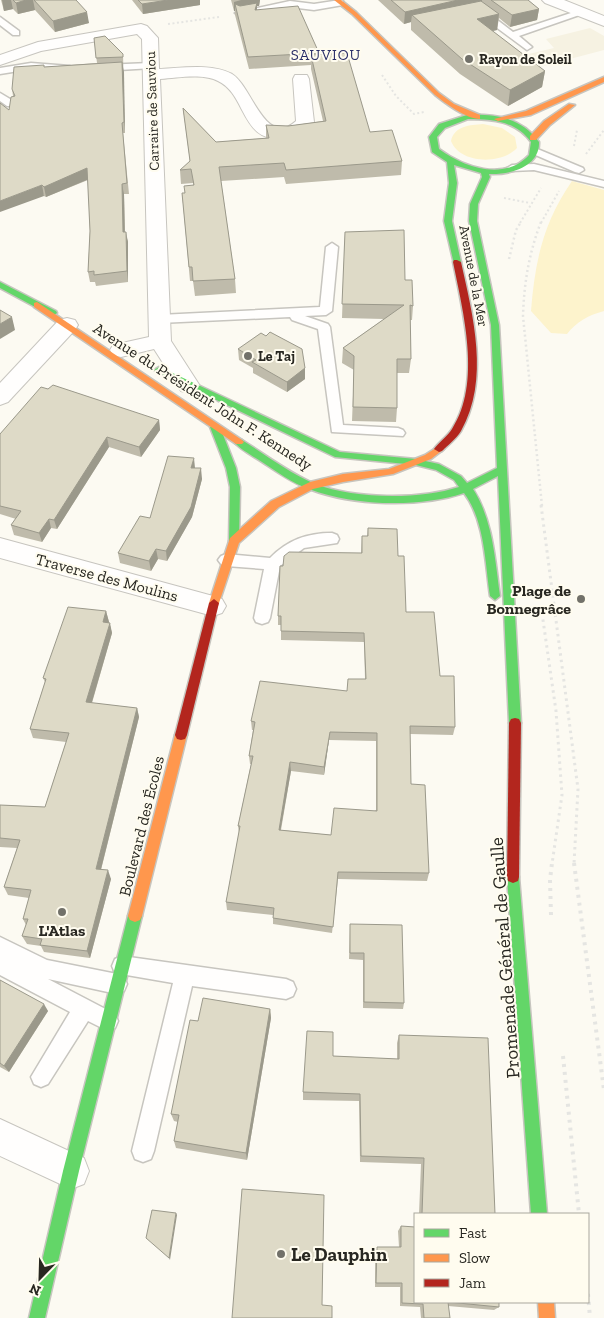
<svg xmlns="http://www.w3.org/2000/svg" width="604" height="1318" viewBox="0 0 604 1318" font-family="'Zilla Slab',serif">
<rect width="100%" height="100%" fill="#fcfaf2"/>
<polygon fill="#f6f2e2" points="590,28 604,36 604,50 532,69 516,57 554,48 546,39"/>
<g fill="#fdf3cc">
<path d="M483,124L502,128L515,137L517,148C501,165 460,164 451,141C454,126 470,125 483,124Z"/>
<path d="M572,181L604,190V311C589,315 576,322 567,334L551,333L531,311C535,261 543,223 572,181Z"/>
</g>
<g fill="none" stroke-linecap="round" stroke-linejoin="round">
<defs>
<g id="lane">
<polygon points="340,0 343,1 343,5 314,10 290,7 240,16 235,13 290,1 314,4"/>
<polygon points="477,9 483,9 513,32 580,10 588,12 519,36 532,47 527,50 477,13"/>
<polygon points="0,17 19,31 19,35 13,35 0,25"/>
<polygon points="31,63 70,66 75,69 70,72 31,69 0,74 0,68"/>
<polygon points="150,63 153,64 153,68 102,71 97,68 102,65"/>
<polygon points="0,93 15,102 15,106 7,106 0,101"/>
<polygon points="535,148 583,168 584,170 579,173 575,172 531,153 531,149"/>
<polygon points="534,164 604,181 604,187 534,170 512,171 507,168 512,165"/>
<polygon points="332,243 338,247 332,311 326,315 305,316 328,324 330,327 343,425 398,428 403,430 405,433 403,436 332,432 318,329 292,320 290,317 159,323 153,319 159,315 320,307 326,247"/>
<path d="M332,533L337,535L339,539L337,543L304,548L280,566L270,618L268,622L262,624L256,622L254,618L264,569L226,566L221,564L218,560L221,556L226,554L270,558C288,540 307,533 332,533Z"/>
<polygon points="0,937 47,960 117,974 124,977 127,984 124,991 117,994 48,979 115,1014 118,1021 115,1028 108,1031 88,1021 48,1084 41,1087 34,1084 31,1077 70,1012 0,975"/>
<polygon points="122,956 286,979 293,982 296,989 293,996 286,999 192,986 154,1151 151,1159 143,1162 135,1159 132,1151 173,983 115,973 112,966 115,959"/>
</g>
<g id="street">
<polygon points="542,0 564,0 604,16 604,26 545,3"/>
<path d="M141,24L147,26L158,38L159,69C181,68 212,63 232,74C252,86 265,149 296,121L293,79L295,75H307L309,79L314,122C307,131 299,136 288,138C240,146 248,95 218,81C202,73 177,78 160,79L171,341L200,386L197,391L189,393L181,391L154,349L121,357L113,355L110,350L113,345L149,337L142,39L137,34L41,51L0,65V55L38,42Z"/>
<polygon points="67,318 75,320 78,325 75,330 8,402 0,405 0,383 59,320"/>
<polygon points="0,538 213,596 222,599 226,606 222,613 213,616 0,558"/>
<polygon points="0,1119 84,1158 89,1171 84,1184 71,1189 0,1156"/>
</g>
<g id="fast">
<path d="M467,115C495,114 521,117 539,142C540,167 509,175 489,174L490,177L478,204L477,221L499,325L521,723L519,727L515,728L511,727L509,723L498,476L473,489C493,520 495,560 500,596L495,600L490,596C485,563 485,521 464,493C419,508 353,506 309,489C292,483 277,472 262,462C253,456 241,450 234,442L239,439L242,440C266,455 289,473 315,484C354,499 419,500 459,487L454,480L436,470L416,465L335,457L154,370L159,367L162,368L340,452L416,459L439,464L461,476L467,483L497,468L491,325L469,221L470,204L482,177L481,173L454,165L457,183L452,221L461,262L457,264H454L444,221L449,183L447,162L432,152L429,137L439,124ZM468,119C492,119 516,121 531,142L529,155C504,182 463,167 439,149L437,137L445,128Z"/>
<polygon points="0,282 56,311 57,313 53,316 50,315 0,288"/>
<polygon points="215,424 220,427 236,468 240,487 239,541 234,545 229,541 230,487 226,468 210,427"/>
<polygon points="513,871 518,873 519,877 547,1214 531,1214 507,877 508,873"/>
<polygon points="135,910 140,912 142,916 79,1171 45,1318 29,1318 63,1171 128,916 130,912"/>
</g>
<g id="slow">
<path d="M334,0H341L356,12L439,93L454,104L480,115V119C466,119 445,103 435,95L352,14Z"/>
<polygon points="604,77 604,82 531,115 498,121 494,119 526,111"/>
<polygon points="569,104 575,105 550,125 536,140 530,140 530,136 544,121"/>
<polygon points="37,302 242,440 244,442 242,444 236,444 34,307 34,303"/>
<polygon points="439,446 444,449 431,459 393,474 343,482 313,489 279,507 239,543 218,606 210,606 209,603 230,538 271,501 310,482 343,474 389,469 425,455"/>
<polygon points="181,730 185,731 187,735 142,916 140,920 135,922 130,920 128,916 175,735 177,731"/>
<polygon points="538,1302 554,1302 555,1318 539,1318"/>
</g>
<g id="jam">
<path d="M454,260H457L461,262C473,316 490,380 461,431C456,439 448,445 442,451L439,452L434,449C439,442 448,436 452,429C482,383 463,312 453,262Z"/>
<polygon points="214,599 219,603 187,735 185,739 181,740 177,739 175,735 209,603"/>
<polygon points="515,718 519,719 521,723 519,877 518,881 513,883 508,881 507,877 509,723 511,719"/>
</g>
</defs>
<use href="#lane" stroke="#c7c5bf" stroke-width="3"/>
<use href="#street" stroke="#c7c5bf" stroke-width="2"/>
<use href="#fast" stroke="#c7c5bf" stroke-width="3"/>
<use href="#slow" stroke="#c7c5bf" stroke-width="3"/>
<use href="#jam" stroke="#c7c5bf" stroke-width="3"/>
<g stroke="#e5e5e2" stroke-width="2" stroke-dasharray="2 2.5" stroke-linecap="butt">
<polyline points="168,24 219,17"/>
<polyline points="382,75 396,96 414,114 424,112"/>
<polyline points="574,146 577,130"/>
<polyline points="586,154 604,130"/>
<polyline points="504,198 530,203"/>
<polyline points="520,223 541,188"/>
<polyline points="541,223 559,191"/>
</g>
<g stroke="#e5e5e2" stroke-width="2.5" stroke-dasharray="2 3" stroke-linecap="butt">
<path d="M541,222C529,253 524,283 523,316L542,506"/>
<polyline points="509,259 516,230 521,222"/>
</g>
<g stroke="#e5e5e2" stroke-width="3" stroke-dasharray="2.5 4" stroke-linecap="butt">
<polyline points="541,505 578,789 574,864"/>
<polyline points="542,613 556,711 562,795 552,864"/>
</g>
<g stroke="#e5e5e2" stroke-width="4" stroke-dasharray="3 5" stroke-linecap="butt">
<polyline points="574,863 604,1090"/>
<polyline points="551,915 550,880 552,863"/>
<polyline points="563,1056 579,1214"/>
<polyline points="588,1294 590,1318"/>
</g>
<use href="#lane" fill="#fffefd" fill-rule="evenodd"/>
<use href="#street" fill="#fffefd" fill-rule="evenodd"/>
<use href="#fast" fill="#63d668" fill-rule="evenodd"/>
<use href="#slow" fill="#ff974d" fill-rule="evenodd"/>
<use href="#jam" fill="#b3261e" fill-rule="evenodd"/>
</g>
<g fill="#bfbbab" fill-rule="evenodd">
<polygon points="1,0 76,0 89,23 55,32 35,10 18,14 13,9 4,11"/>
<polygon points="132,0 200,0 200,5 143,14"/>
<polygon points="231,0 260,0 259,6 257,6 257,10 319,53 319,55 370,132 402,161 401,175 286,184 284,177 221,181 235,279 236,293 195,296 193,281 190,281 182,193 185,193 193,185 193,183 181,184 180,170 190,162 183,108 216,142 266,138 266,125 288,126 323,121 311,69 311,65 249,69 235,15 235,11 234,11"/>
<polygon points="378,0 528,0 539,9 537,20 510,27 499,18 497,30 492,31 545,71 542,87 508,106 460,74 411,30 411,22 404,24"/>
<polygon points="94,38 123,54 125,133 123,133 129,194 124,194 125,232 128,242 128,282 96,286 95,282 90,282 88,272 90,231 88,180 46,197 44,196 9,110 13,96 12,89 44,65 44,67 97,63"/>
<polygon points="345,232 405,280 413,306 412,320 410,320 411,359 409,373 397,373 397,408 396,422 352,421 354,370 342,363 343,348 384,319 342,318"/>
<polygon points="238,349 305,368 305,379 287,392 253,373 253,368 239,360"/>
<polygon points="48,389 159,420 160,430 141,457 109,447 57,529 51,528 42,542 14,535 11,525 16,519 0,514 0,434"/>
<polygon points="195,468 202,479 192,517 167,561 158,559 151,571 120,563 118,553"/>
<path d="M368,528L398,556L406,612L440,676L455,727L453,735L410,734L411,784L429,873L427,881L338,879L332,933L273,924V915L227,910L226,902L239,833L238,826L251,764H250L249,756L253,730H252L251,721L347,691L365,679L364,642L281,640V625H278V616L283,566L361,553L362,536H367ZM329,740L376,741V810L331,835L281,830L291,771L324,775Z"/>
<polygon points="106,611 112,633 92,703 137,708 139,717 101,870 111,879 90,958 44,952 41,946 27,944 22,936 26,925 23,919 29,898 8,895 4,887 17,848 0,847 0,805 45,807 66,742 33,738 30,729 45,682 43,678"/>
<polygon points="350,924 404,1003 403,1009 363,1008 363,960 349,959"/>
<polygon points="0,980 48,1011 9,1072 0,1067"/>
<polygon points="270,1009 271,1018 247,1160 176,1148 174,1141 178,1122 174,1121 171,1114 198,1021"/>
<polygon points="399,1035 495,1214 419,1214 421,1164 360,1162 359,1101 303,1100 303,1092 333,1056 397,1059 397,1043"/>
<polygon points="401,1226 499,1302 499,1307 494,1310 448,1306 450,1318 421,1318 420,1307 400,1306 400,1287 375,1287 375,1252 377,1247 399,1247 398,1231"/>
</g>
<g fill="#9b998b">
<polygon points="2,0 11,0 13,9 4,11"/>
<polygon points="26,0 33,0 35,10 18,14 16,3"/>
<polygon points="168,0 200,0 200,5 143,14 142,4"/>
<polygon points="241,0 260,0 259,6 257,6 257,15 237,11 235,4 235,11 234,11 234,2"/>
<polygon points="458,0 482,0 482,6 412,15 411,22 404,24 405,12"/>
<polygon points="539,9 537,20 510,27 512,15"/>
<polygon points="87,12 89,23 55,32 53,21"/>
<polygon points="499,14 497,30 475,35 477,19"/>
<polygon points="122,62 124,72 125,133 124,122"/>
<polygon points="545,71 542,87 508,106 510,90"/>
<polygon points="87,168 89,179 46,197 44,187"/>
<polygon points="122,184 124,194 125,242 123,232"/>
<polygon points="42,185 44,196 0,212 0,201"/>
<polygon points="126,232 128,242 128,282 127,271"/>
<polygon points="12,317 15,330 0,339 0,324"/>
<polygon points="305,368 305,379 287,392 287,382"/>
<polygon points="159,420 160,430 141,457 139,447"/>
<polygon points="107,437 109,447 57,529 54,520"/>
<polygon points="194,458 195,468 191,468"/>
<polygon points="201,468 202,479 192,517 167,561 166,551"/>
<polygon points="49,519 51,528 42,542 39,533"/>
<polygon points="156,549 158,559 151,571 149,561"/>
<polygon points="106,611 109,622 105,632 103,622"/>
<polygon points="110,623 112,633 89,712 86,702"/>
<polygon points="137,708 139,717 99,877 96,869"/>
<polygon points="330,732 329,740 324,775 324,767"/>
<polygon points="290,762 291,771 279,838 279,830"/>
<polygon points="108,870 111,879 90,958 87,951"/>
<polygon points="44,1004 48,1011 9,1072 4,1066"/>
<polygon points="270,1009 271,1018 247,1160 246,1153"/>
<polygon points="176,1213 177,1215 170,1260 169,1258"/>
</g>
<g fill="#dedac7" stroke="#9b998b" fill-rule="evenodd">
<polygon points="13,0 26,0 16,3"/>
<polygon points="34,0 76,0 87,12 53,21"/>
<polygon points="138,0 168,0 142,4"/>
<polygon points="391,0 458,0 405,12"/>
<polygon points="491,0 528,0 539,9 512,15"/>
<polygon points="481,1 499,14 477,19 545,71 510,90 462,59 412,15"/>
<polygon points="257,3 255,10 298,6 319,53 248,57 235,4 240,6"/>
<polygon points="105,36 123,54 123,57 96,58 94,38"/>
<polygon points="347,53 370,132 392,130 402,161 286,170 284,163 219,167 235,279 193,281 192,267 189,267 182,193 185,193 184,186 194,185 191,169 180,170 190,161 183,108 216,142 269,138 266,125 288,126 326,121 311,55"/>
<polygon points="122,62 124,122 122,123 127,183 122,184 123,232 126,232 127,271 94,275 94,271 88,272 90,231 87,168 44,187 42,185 0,201 0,103 9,110 11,97 15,96 12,89 14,67 44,65 44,67"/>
<polygon points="404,230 405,280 412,280 413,306 410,305 411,359 397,359 397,408 353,407 354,356 343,348 404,305 342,304 345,232"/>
<polygon points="0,310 12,317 0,324"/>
<polygon points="270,332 302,349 305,368 287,382 252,362 256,360 238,349 261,333 266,336"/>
<polygon points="53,385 159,420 139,447 107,437 54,520 49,519 39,533 11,525 21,511 0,506 0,434 41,387 48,389"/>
<polygon points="168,456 194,458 191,468 201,468 191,507 166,551 156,549 149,561 118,553 140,516 150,518"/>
<path d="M368,528L397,529L398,556H404L406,612H434L440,676H454L455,727L410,726L411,784L425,785L429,873L338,872L333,927L273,918L274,908L226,902L240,826H238L253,756H249L255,722L251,721L260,681L347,691L348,679H366L364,633L281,631V616H278L280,566H283L284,556L289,552L362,553V536H368ZM330,732L377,733V811L334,808L331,835L279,830L290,762L324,767Z"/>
<polygon points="68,607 106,611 103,622 110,623 86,702 137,708 96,869 108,870 87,951 40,945 42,939 22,936 28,919 23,919 31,890 4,887 20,840 0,838 0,805 45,807 69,733 30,729 46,679 43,678"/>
<polygon points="350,924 402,925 404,1003 364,1002 364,953 350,953"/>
<polygon points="0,980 44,1004 4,1066 0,1063"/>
<polygon points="203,998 270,1009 246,1153 174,1141 179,1115 171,1114 190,1020 198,1021"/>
<polygon points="307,1031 333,1032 333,1056 399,1059 399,1035 488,1038 495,1214 422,1214 424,1158 361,1156 360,1094 303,1092"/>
<polygon points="242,1189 324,1195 322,1305 332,1306 332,1318 232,1318"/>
<polygon points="152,1210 176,1213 169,1258 146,1238"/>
<polygon points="401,1226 415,1227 415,1302 499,1302 499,1307 448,1302 450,1318 424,1318 423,1304 402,1303 402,1283 376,1283 377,1247 401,1247"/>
</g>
<g fill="#72716a" stroke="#fffcef" stroke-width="2">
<circle cx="469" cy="59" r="5"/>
<circle cx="248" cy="356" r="5"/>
<circle cx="581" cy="599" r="5"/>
<circle cx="62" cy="912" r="5"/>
<circle cx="281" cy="1254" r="5"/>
</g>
<g text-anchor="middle" stroke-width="4" stroke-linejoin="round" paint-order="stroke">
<g font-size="14" font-weight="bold" fill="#282721" stroke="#fffcef" text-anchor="start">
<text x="479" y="64">Rayon de Soleil</text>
<text x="258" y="361">Le Taj</text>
</g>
<g font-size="14" fill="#282721" stroke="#fffcef">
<text transform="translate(152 111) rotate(-92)" y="5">Carraire de Sauviou</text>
<text transform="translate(474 276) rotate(79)" y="5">Avenue de la Mer</text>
</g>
<g font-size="15" letter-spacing="1" fill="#2a2e68" stroke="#fffcef">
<text x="326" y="60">SAUVIOU</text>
</g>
<g font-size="16" fill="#282721" stroke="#fffcef">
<text transform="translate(203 396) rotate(33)" y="6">Avenue du Président John F. Kennedy</text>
<text transform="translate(107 577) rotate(15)" y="6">Traverse des Moulins</text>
<text transform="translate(141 826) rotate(-76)" y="6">Boulevard des Écoles</text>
</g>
<g font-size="16" font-weight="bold" fill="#282721" stroke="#fffcef" text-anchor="end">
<text x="571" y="596">Plage de<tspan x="571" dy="18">Bonnegrâce</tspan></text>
<text x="62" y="936" text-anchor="middle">L'Atlas</text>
</g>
<g font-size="19" fill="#282721" stroke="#fffcef">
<text transform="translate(504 958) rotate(-94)" y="7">Promenade Général de Gaulle</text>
</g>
<g font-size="19" font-weight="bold" fill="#282721" stroke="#fffcef" text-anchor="start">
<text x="291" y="1261">Le Dauphin</text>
</g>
</g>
<rect x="414" y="1213" width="175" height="90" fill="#fffcef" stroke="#a9a79d"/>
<rect x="424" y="1229" width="25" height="8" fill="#63d668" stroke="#a9a79d"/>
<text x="459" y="1238" font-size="15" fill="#282721">Fast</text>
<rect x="424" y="1254" width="25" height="8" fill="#ff974d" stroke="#a9a79d"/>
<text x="459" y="1263" font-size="15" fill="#282721">Slow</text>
<rect x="424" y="1279" width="25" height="8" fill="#b3261e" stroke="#a9a79d"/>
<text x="459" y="1288" font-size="15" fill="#282721">Jam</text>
<g transform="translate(40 1278) rotate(203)" stroke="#fffcef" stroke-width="4" paint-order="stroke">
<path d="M0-4L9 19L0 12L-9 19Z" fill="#282721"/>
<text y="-8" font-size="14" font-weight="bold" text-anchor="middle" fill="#282721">N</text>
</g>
</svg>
